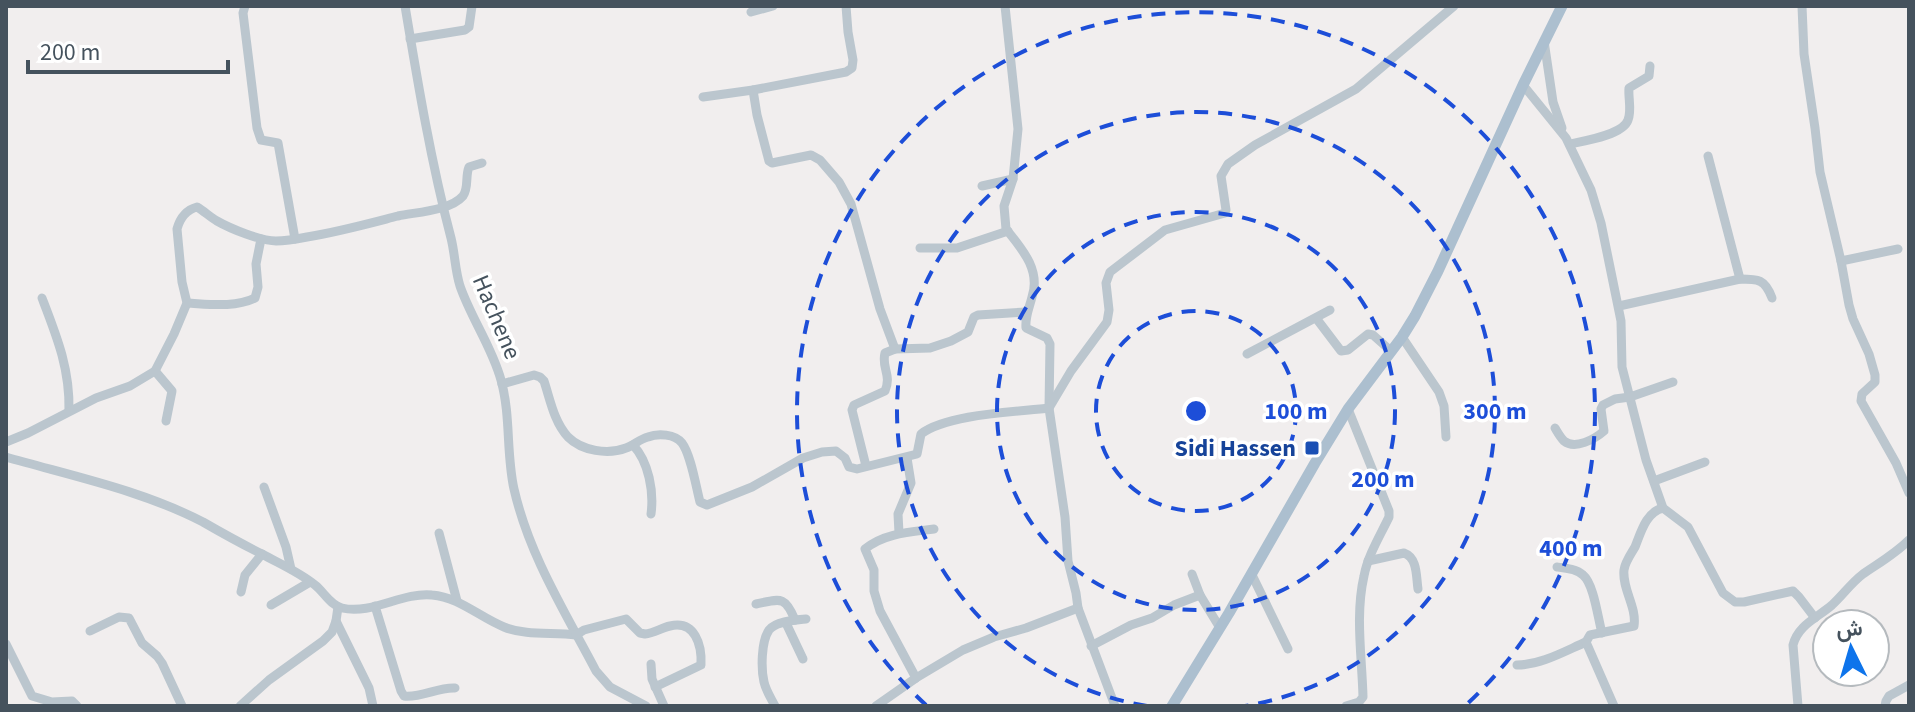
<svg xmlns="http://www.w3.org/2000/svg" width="1915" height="712" viewBox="0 0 1915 712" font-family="'Source Sans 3',Vazirmatn,sans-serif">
<rect width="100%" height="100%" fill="#f1eeee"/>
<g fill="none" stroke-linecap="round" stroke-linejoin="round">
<g stroke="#bbc6ce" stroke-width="9">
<polyline points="245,6 243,13 257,128 261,140 278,143 295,239"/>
<path d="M405,6C418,84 431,162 451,238C455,254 455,270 460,286C471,318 492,347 501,380C511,416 506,453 514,489C529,555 565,612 596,671L610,687L646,706"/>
<path d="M1005,6L1018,129L1013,179L1004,206L1006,229C1022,249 1041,270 1032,297C1029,309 1025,316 1026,328L1047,338L1050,344L1049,408L1065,517L1068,561L1076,593L1078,608L1115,706"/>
<polyline points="1802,6 1804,54 1815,128 1820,172 1841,261 1849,305 1853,319 1869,354 1875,375 1875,382 1862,394 1861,401 1896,463 1909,493"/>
<polyline points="751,12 773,6"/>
<polyline points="410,39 465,30 469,27 472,6"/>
<polyline points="1544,41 1553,102 1562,128"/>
<polyline points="1523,85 1566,138 1591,190 1601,223 1621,321 1622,367 1646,460 1663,508 1688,527 1723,593 1735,602 1744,602 1793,591 1799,597 1815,618"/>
<polyline points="753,90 757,115 769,161 772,163 811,155 820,160 839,182 851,204 880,309 895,349"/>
<polyline points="703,97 753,90 846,72 852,68 853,60 848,32 846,6"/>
<path d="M1570,144C1584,141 1623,135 1628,120C1632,110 1628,98 1629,88L1649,76L1650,66"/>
<polyline points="1708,156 1740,279"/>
<polyline points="982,186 1013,179"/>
<polyline points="920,248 957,248 1008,231"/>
<polyline points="1841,261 1898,249"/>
<path d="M42,298C57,337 70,369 69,411"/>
<path d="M187,303C208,304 235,308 255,298L258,287L256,264L261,239"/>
<path d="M1619,306L1740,279C1758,279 1765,279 1772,298"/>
<polyline points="1316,318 1341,351 1348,350 1368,334 1373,335 1391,351"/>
<polyline points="1402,337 1439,392 1444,406 1446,437"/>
<polyline points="1247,354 1330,310"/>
<polyline points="155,371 172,391 166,421"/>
<path d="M502,384L534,375L540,377L544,381C550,399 554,422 568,437C582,451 608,455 626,448C634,445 640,439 648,437C658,433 675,434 682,443C691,455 696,487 700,502L707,505L752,487L803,458L822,452L836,451L845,458L849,467L857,469L917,454L921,434C947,414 1016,412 1049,408L1071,371L1107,322L1109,310L1106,283L1110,272L1165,230L1225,213L1226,210L1221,176L1228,164L1255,145L1356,89L1454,6"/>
<path d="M1555,428C1558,433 1560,437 1564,441C1575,450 1595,439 1604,431L1601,409L1603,405L1615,399L1630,397L1673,382"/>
<path d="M6,442L28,433L96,398L130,386L155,371L174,334L187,303L182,282L177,229C180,218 186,210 197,207C204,211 210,217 217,221C231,229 261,241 276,241C286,241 297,239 307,237C338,232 367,224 398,216C416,212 450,211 463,196C469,188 465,176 469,167L482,163"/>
<path d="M633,445C649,462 654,492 651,514"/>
<path d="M6,457C72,476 141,490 203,522C222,533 242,544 262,554C280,564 299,572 315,585C324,592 330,605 342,608C372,615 402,592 432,595C459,597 479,617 504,627C526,636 552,632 576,635"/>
<path d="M866,466L852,410L854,405L885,391C892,375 881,367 885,353L895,349L930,348L951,341L968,332L974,317L978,315L1026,312"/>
<polyline points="1654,481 1705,462"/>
<polyline points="264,487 286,547 291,569"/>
<polyline points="439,533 457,601"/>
<polyline points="899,533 898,514 911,483 907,458"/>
<path d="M1368,561L1404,553C1418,558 1416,577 1418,589"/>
<path d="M1557,567C1566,568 1577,569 1583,575C1594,584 1598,619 1602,633"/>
<polyline points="1192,574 1200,595"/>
<polyline points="1252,575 1288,649"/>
<polyline points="241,592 245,575 262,554"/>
<path d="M756,604C780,599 785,595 795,620"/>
<polyline points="271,605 310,582"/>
<path d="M375,606L401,691L404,696C421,698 438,687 455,688"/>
<polyline points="336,621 369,688 373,706"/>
<polyline points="786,623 803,659"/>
<polyline points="90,631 119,617 129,618 142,643 157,656 162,663 182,706"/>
<path d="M576,635L584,630L626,619L640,633L645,634C654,633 661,628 670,626C695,620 702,645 701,665L655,687"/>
<polyline points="6,644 32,696 52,702 72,701 77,706"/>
<polyline points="1091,646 1131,625 1152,618 1174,605 1200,595 1220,628"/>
<polyline points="651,664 652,679 664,706"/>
<path d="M1517,665C1541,665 1565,651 1586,642"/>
<path d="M916,678L880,611L874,591V570L865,549C884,533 911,532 934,529"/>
<polyline points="240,706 269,680 323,641 332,632 336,621 338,607"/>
<path d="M775,706C771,698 766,691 764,682C761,669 761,642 769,630C776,621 796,620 806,619"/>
<polyline points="876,706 916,678 963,650 994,637 1026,628 1078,608"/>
<path d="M1346,706L1359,702L1363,697C1362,657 1355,615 1364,576C1368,555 1380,536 1389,517V511L1348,409"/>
<path d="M1614,706L1586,642L1590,635L1634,626C1637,607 1622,589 1624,570C1625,562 1631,554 1635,547C1641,532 1646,512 1663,508"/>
<path d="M1798,706L1793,645C1798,625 1817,618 1832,605C1843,595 1851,583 1863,574C1879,563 1895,554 1909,540"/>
<polyline points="1885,706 1886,701 1889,696 1909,685"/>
</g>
<polyline stroke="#acbfcf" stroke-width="11" points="1172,706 1229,613 1315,463 1348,409 1402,337 1415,316 1438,271 1523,85 1562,6"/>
</g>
<g fill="none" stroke="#1d4ed8" stroke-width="4" stroke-dasharray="14 10">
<circle cx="1196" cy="411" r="100"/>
<circle cx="1196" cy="411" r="199"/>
<path d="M1147 706A299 299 0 1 1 1245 706"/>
<path d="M926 705A399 399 0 1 1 1466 705"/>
</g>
<rect fill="#1a4fb4" stroke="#fff" stroke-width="3" x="1304" y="440" width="16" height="16" rx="4"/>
<g text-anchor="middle" stroke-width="7" stroke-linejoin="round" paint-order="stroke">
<g font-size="24" fill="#45525d" stroke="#fff">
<text transform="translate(497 317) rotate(67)" y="8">Hachene</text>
</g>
<g font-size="24" font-weight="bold" fill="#164399" stroke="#fff" text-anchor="end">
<text x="1296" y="456">Sidi Hassen</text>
</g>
</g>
<circle cx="1196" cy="411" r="12" fill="#1d4ed8" stroke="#fff" stroke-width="4"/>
<g font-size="24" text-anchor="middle" font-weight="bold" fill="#1d4ed8" stroke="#fff" stroke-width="7" stroke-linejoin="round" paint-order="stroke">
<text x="1296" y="419">100 m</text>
<text x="1495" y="419">300 m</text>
<text x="1383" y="487">200 m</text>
<text x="1571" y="556">400 m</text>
</g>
<rect width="1915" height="712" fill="none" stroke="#45525d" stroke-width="16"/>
<g transform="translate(1851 648) rotate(355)"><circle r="38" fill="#ffffff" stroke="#b5babe" stroke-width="2"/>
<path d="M0-6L14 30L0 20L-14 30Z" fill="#0e74eb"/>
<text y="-12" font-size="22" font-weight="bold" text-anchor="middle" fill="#45525d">ش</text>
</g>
<path d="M28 60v12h200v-12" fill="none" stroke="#45525d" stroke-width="4"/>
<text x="40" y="60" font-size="24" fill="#45525d" stroke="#ffffff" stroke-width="6" paint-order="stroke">200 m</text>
</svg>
